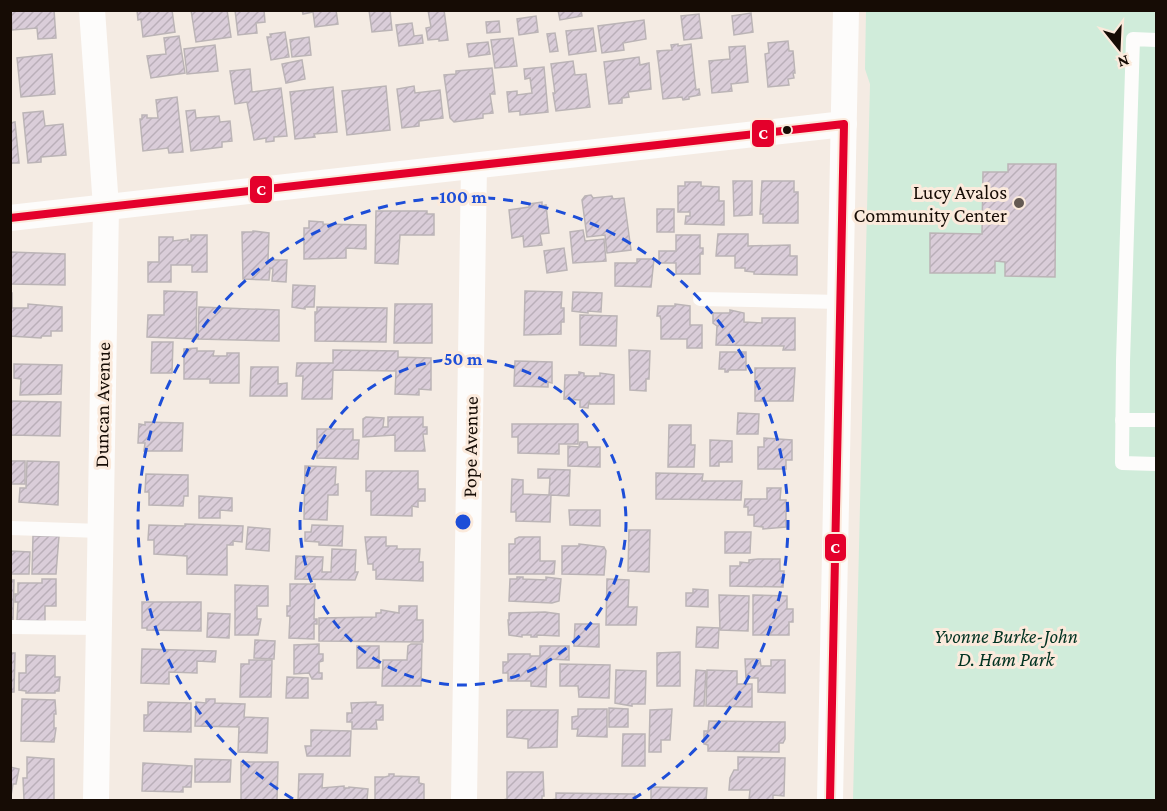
<svg xmlns="http://www.w3.org/2000/svg" width="1167" height="811" viewBox="0 0 1167 811" font-family="'Crimson Pro',serif">
<defs>
<pattern id="building-hatch" width="6" height="6" patternUnits="userSpaceOnUse" patternTransform="scale(1.5)"><rect width="6" height="6" fill="#dacdd9"/><path d="M-1 1l2-2M0 6l6-6M5 7l2-2" fill="none" stroke="#baafb9"/></pattern>
</defs>
<rect width="100%" height="100%" fill="#f4ebe3"/>
<polygon fill="#d0ecda" points="866,11 1156,11 1156,800 853,800 870,84 865,69"/>
<g fill="url(#building-hatch)" stroke="#bbb4b6" stroke-width="1.5">
<polygon points="11,10 54,10 56,38 38,39 37,28 12,30"/>
<polygon points="137,10 172,10 175,32 143,37 141,19 138,20"/>
<polygon points="191,10 227,10 231,37 196,42"/>
<polygon points="235,10 264,10 265,22 256,23 257,33 238,35"/>
<polygon points="302,10 336,10 338,24 315,27 313,12 303,14"/>
<polygon points="369,10 390,10 392,30 372,32"/>
<polygon points="428,10 444,10 448,40 439,41 439,39 428,40 426,28 431,27"/>
<polygon points="558,10 581,10 582,16 560,20"/>
<polygon points="751,13 753,32 734,35 732,16"/>
<polygon points="699,14 702,38 684,40 681,16"/>
<polygon points="536,16 538,32 519,35 517,19"/>
<polygon points="644,20 646,39 623,43 624,50 602,53 598,26"/>
<polygon points="499,21 500,32 487,33 486,22"/>
<polygon points="412,23 414,36 422,35 423,43 399,46 396,25"/>
<polygon points="593,28 596,51 569,55 566,31"/>
<polygon points="285,32 289,57 271,60 267,37 271,37 270,34"/>
<polygon points="555,33 558,51 550,52 547,34"/>
<polygon points="179,36 185,73 151,78 147,56 166,54 164,38"/>
<polygon points="309,37 311,55 292,57 290,40"/>
<polygon points="513,38 517,66 495,68 491,40"/>
<polygon points="788,41 789,51 793,51 795,73 793,73 794,78 788,79 789,85 768,87 765,54 769,53 768,43"/>
<polygon points="488,42 490,54 469,57 467,44"/>
<polygon points="678,44 678,46 691,44 696,90 699,89 700,95 689,97 689,99 683,100 682,97 663,99 657,51 672,50 671,45"/>
<polygon points="215,45 218,71 187,74 184,49"/>
<polygon points="745,46 748,82 731,84 732,91 712,93 709,61 730,59 729,47"/>
<polygon points="52,54 55,94 21,97 17,58"/>
<polygon points="639,57 640,65 649,63 651,89 628,92 629,97 622,98 622,103 609,104 604,62"/>
<polygon points="302,60 305,79 286,83 282,64"/>
<polygon points="573,61 575,75 586,74 590,107 556,111 553,93 555,93 551,64"/>
<polygon points="544,67 548,112 520,115 520,111 509,112 507,92 517,91 517,95 532,93 530,78 525,79 524,69"/>
<polygon points="492,68 495,94 490,94 493,113 483,114 483,118 454,122 450,118 444,75 456,74 456,71"/>
<polygon points="250,69 252,92 281,88 287,136 274,137 274,141 266,142 266,138 254,140 247,102 235,104 230,71"/>
<polygon points="386,86 390,130 347,135 342,91"/>
<polygon points="414,86 415,93 440,90 443,118 419,121 419,126 402,128 397,89"/>
<polygon points="333,87 337,132 314,134 315,137 295,139 290,92"/>
<polygon points="177,97 183,152 169,153 168,148 143,151 140,119 142,119 142,115 147,115 147,118 158,118 156,100"/>
<polygon points="195,110 196,118 219,116 220,122 230,121 232,141 222,142 222,147 191,151 186,111"/>
<polygon points="43,111 45,126 63,124 66,155 41,157 41,162 28,163 23,113"/>
<polygon points="15,122 19,163 12,163 10,166 10,123"/>
<polygon points="1008,164 1056,164 1055,277 1005,276 1005,262 995,261 995,273 930,273 930,233 982,234 983,172 1008,172"/>
<polygon points="733,181 752,181 752,215 734,216"/>
<polygon points="762,181 794,181 794,192 798,192 798,223 763,223 763,214 760,214"/>
<polygon points="685,182 701,182 701,186 719,187 719,201 724,201 724,225 685,224 686,216 690,216 690,212 678,212 678,186 685,186"/>
<polygon points="591,195 593,198 612,196 613,199 624,198 631,250 607,253 605,235 587,237 582,200 585,196"/>
<polygon points="542,202 542,206 546,205 549,233 540,234 542,245 524,247 523,236 512,238 509,210 529,207 529,204"/>
<rect x="657" y="209" width="17" height="23"/>
<polygon points="376,211 427,211 427,214 434,214 434,235 400,235 398,264 375,263"/>
<polygon points="309,221 323,222 323,224 366,225 366,249 346,248 346,258 304,259 304,228 309,228"/>
<polygon points="583,230 585,241 604,239 606,261 573,263 570,232"/>
<polygon points="253,231 269,233 268,260 287,260 286,282 272,281 273,269 270,268 269,280 243,279 242,232 253,232"/>
<polygon points="718,234 748,234 748,246 790,245 790,256 797,256 797,275 754,274 754,272 745,271 745,268 735,268 735,256 716,256"/>
<polygon points="191,235 207,235 207,272 192,272 192,265 171,265 171,282 148,282 148,262 159,262 159,237 173,237 173,241 188,239 188,241 191,241"/>
<polygon points="676,235 700,235 700,248 703,248 703,254 700,254 700,274 676,274 676,263 659,263 659,251 676,251"/>
<polygon points="564,248 567,270 547,273 544,251"/>
<polygon points="10,252 65,254 65,285 10,284"/>
<polygon points="637,259 654,259 651,287 615,286 615,263 637,263"/>
<polygon points="293,285 315,286 314,307 305,307 305,309 292,307"/>
<polygon points="164,291 197,292 196,339 147,337 148,315 164,315"/>
<polygon points="525,291 562,292 561,308 564,308 564,322 561,322 561,334 524,335"/>
<polygon points="573,292 602,293 601,312 588,311 588,313 572,311"/>
<polygon points="10,293 12,293 12,308 28,308 28,304 62,307 62,331 51,331 51,336 42,336 41,338 10,336"/>
<polygon points="395,304 432,304 432,343 394,343"/>
<polygon points="675,304 690,306 690,325 702,325 702,348 687,348 687,339 661,339 661,320 660,316 657,316 658,306 675,306"/>
<polygon points="199,307 279,310 279,341 198,339"/>
<polygon points="317,307 387,308 386,342 315,341 315,312 317,312"/>
<polygon points="730,310 744,313 744,322 762,323 762,318 795,318 795,350 783,350 784,346 716,345 717,326 713,323 713,313 730,313"/>
<polygon points="580,315 617,316 616,346 580,345"/>
<polygon points="152,342 173,342 172,373 151,373"/>
<polygon points="197,348 197,351 214,351 213,356 227,356 227,353 239,353 239,383 210,383 210,379 184,379 184,349"/>
<polygon points="333,350 398,351 398,357 431,358 431,390 419,389 419,395 395,394 396,371 333,370 332,399 302,399 303,376 296,376 297,363 333,363"/>
<polygon points="629,350 650,351 649,379 646,379 646,391 630,390"/>
<polygon points="720,352 746,352 746,370 729,370 728,372 725,372 725,369 719,369"/>
<polygon points="515,361 552,362 552,383 548,382 548,387 514,386"/>
<polygon points="14,364 62,365 61,394 20,395 21,379 14,378"/>
<polygon points="251,367 278,367 278,384 287,383 287,396 250,396"/>
<polygon points="755,368 795,368 793,401 755,401"/>
<polygon points="579,372 584,373 584,376 600,376 600,373 614,375 614,404 590,404 589,401 588,408 580,407 580,400 564,399 565,375 579,375"/>
<polygon points="10,401 61,402 60,436 10,435"/>
<polygon points="738,413 759,414 758,434 737,434"/>
<polygon points="366,417 384,418 383,427 388,427 388,417 423,417 423,427 427,427 427,434 423,434 425,451 395,451 395,435 363,437 363,419"/>
<polygon points="145,422 183,423 182,451 144,451 145,443 138,443 139,424 145,425"/>
<polygon points="512,424 578,424 578,444 559,444 559,454 518,453 518,437 512,437"/>
<polygon points="669,425 691,425 691,445 695,445 694,467 668,467"/>
<polygon points="317,429 353,429 353,440 359,440 358,459 317,458"/>
<polygon points="764,438 792,440 792,460 786,460 786,469 758,469 758,447 764,447"/>
<polygon points="710,440 732,441 732,462 719,462 719,466 710,466"/>
<polygon points="580,442 587,442 588,447 600,447 600,467 568,466 568,446 579,447"/>
<rect x="10" y="461" width="15" height="23"/>
<polygon points="27,461 59,462 58,505 19,502 20,488 26,488"/>
<polygon points="305,466 336,467 335,485 338,484 338,495 328,495 327,520 304,519"/>
<polygon points="538,469 570,470 569,496 551,495 550,522 516,521 516,512 511,512 512,479 523,480 523,494 549,495 550,478 538,478"/>
<polygon points="366,471 418,471 418,489 425,489 425,501 418,501 418,507 412,506 412,516 371,515 371,491 366,491"/>
<polygon points="656,473 703,474 702,481 742,481 741,500 656,499"/>
<polygon points="146,474 188,475 188,496 184,496 183,506 149,505 149,492 145,492"/>
<polygon points="767,488 781,488 780,500 786,500 786,527 763,529 763,527 754,526 754,515 748,515 748,507 744,507 745,499 767,499"/>
<polygon points="199,496 232,498 232,511 220,510 220,518 199,518"/>
<polygon points="569,510 600,510 600,526 570,525"/>
<polygon points="185,524 243,526 242,542 233,541 233,545 227,545 227,575 187,574 187,556 154,554 154,540 148,540 149,525 185,526"/>
<polygon points="312,525 343,526 342,546 319,545 319,542 305,541 305,532 311,532"/>
<polygon points="248,527 270,529 269,551 246,549"/>
<polygon points="629,530 650,530 649,572 628,571"/>
<polygon points="725,532 751,532 750,553 725,553"/>
<polygon points="33,536 59,536 56,574 32,574"/>
<polygon points="365,537 386,537 386,546 397,546 397,549 420,549 419,562 423,562 423,581 376,579 376,570 373,570 373,564 368,564"/>
<polygon points="519,537 540,537 540,561 555,561 554,574 509,574 509,544 515,544 515,539"/>
<polygon points="579,544 604,547 606,551 604,575 562,574 562,546 579,546"/>
<polygon points="332,549 356,550 355,572 358,572 355,580 295,579 296,556 323,557 322,572 331,572"/>
<polygon points="10,551 30,552 29,574 10,574"/>
<polygon points="758,559 780,559 780,571 784,571 783,587 730,586 730,566 740,566 740,562 749,563 749,560"/>
<polygon points="517,577 523,577 523,579 546,580 546,577 561,579 559,601 552,603 509,601 510,579 517,579"/>
<polygon points="42,579 56,579 56,606 45,606 45,621 17,620 18,602 15,602 15,594 18,594 18,583 42,583"/>
<polygon points="607,579 629,580 628,607 637,607 636,625 606,625"/>
<polygon points="10,580 14,580 13,620 10,620"/>
<polygon points="290,584 315,584 314,619 317,619 317,624 314,624 314,639 289,638 290,616 287,616 287,606 290,606"/>
<polygon points="235,585 268,586 268,606 257,606 257,619 261,619 258,635 235,635"/>
<polygon points="693,589 708,590 708,607 686,606 686,593 693,593"/>
<polygon points="719,595 749,596 748,631 720,630"/>
<polygon points="753,595 787,596 787,609 793,609 793,622 789,622 789,635 753,635"/>
<polygon points="142,602 201,602 201,631 147,630 147,628 142,628"/>
<polygon points="399,606 417,606 417,620 423,620 423,642 319,641 319,618 376,617 376,613 381,613 381,610 399,613"/>
<polygon points="545,612 559,614 559,636 537,635 537,637 531,637 531,635 522,635 522,637 509,635 508,620 509,620 509,613"/>
<polygon points="208,613 230,614 229,638 207,637"/>
<polygon points="575,624 599,624 599,647 574,646"/>
<polygon points="697,627 719,628 718,648 696,647"/>
<polygon points="255,640 275,641 274,659 254,658"/>
<polygon points="319,644 319,654 323,654 323,661 319,662 319,673 322,673 322,679 312,679 309,673 294,674 294,645"/>
<polygon points="411,644 422,644 421,686 382,686 383,660 407,660 408,646"/>
<rect x="357" y="646" width="22" height="22"/>
<polygon points="540,646 569,646 569,660 547,659 546,687 531,686 531,681 508,681 508,673 503,673 503,662 508,662 508,654 530,654 530,656 540,656"/>
<polygon points="142,649 216,651 215,662 197,661 197,673 169,672 169,684 141,683"/>
<polygon points="680,652 680,686 657,686 657,653"/>
<polygon points="10,653 15,653 14,692 10,692"/>
<polygon points="26,655 55,656 55,677 60,677 59,691 55,691 55,693 26,693 26,691 19,690 19,673 26,673"/>
<polygon points="745,659 760,659 761,666 771,666 771,660 785,660 785,693 758,692 758,678 746,678"/>
<polygon points="249,660 272,660 271,697 240,697 241,664 249,664"/>
<polygon points="560,664 610,665 609,698 579,697 578,686 560,686"/>
<polygon points="616,670 646,671 645,704 632,704 632,706 615,703"/>
<polygon points="696,670 706,671 704,706 694,706"/>
<polygon points="707,670 737,671 737,684 752,684 752,707 706,706"/>
<polygon points="287,677 308,678 308,698 286,698"/>
<polygon points="22,699 55,700 56,714 54,714 54,728 56,728 54,742 21,741"/>
<polygon points="206,699 215,699 215,703 245,704 244,717 268,718 267,753 238,752 239,727 195,726 196,702 206,703"/>
<polygon points="148,702 191,703 191,732 144,731 144,715 148,715"/>
<polygon points="376,702 376,705 383,705 383,720 376,720 377,729 352,729 352,722 347,722 347,713 352,713 351,703"/>
<polygon points="609,708 628,709 628,727 609,727"/>
<polygon points="578,709 607,709 607,737 577,736 578,729 572,729 572,717 578,716"/>
<polygon points="672,709 670,740 661,740 661,752 649,752 650,710"/>
<polygon points="507,710 558,710 557,747 528,748 528,739 507,737"/>
<polygon points="709,721 785,722 785,739 783,743 779,743 779,752 708,751 708,745 704,744 704,731 708,731"/>
<polygon points="311,730 351,731 350,756 307,756 305,746 311,746"/>
<polygon points="623,734 645,734 645,766 622,766"/>
<polygon points="27,757 54,759 54,800 24,800 23,778 27,778"/>
<polygon points="738,757 785,758 784,796 773,795 773,800 749,800 750,790 729,790 730,778 734,770 738,770"/>
<polygon points="195,759 231,760 230,782 195,782"/>
<polygon points="241,762 278,762 277,800 241,800"/>
<polygon points="143,763 192,766 191,787 183,787 183,792 142,791"/>
<polygon points="10,767 19,769 16,784 13,784 11,796"/>
<polygon points="507,772 543,772 544,796 542,796 542,800 503,800 507,799"/>
<polygon points="299,774 323,774 322,788 344,786 344,788 349,788 349,787 368,789 367,800 298,800"/>
<polygon points="389,774 394,774 394,776 419,777 419,783 424,784 424,800 375,800 375,777 385,777 389,776"/>
<polygon points="651,787 707,788 706,800 651,800"/>
<polygon points="556,793 635,794 635,800 640,800 551,800 556,799"/>
</g>
<g fill="none" stroke-linecap="round" stroke-linejoin="round">
<g stroke="#fdfcfb" stroke-width="14">
<polyline points="1156,40 1133,39 1123,361 1122,463 1156,464"/>
<polyline points="700,299 840,302"/>
<polyline points="1122,420 1156,420"/>
<polyline points="10,528 101,531"/>
<polyline points="10,627 99,628"/>
</g>
<g stroke="#fdfcfb" stroke-width="26">
<polyline points="92,10 106,207 96,800"/>
<polyline points="10,218 844,124"/>
<polyline points="464,800 474,166"/>
<polyline points="830,800 846,10"/>
</g>
<defs>
<polyline id="bus-1" points="10,218 844,124 830,800"/>
</defs>
<use href="#bus-1" stroke="#fbeadc" stroke-width="12"/>
<use href="#bus-1" stroke="#e4002b" stroke-width="8"/>
</g>
<g fill="none" stroke="#1d4ed8" stroke-width="3" stroke-dasharray="10 8">
<circle cx="463" cy="522" r="163"/>
<path d="M293 799A325 325 0 1 1 633 799"/>
</g>
<circle fill="#160c05" stroke="#fbeadc" stroke-width="2" cx="787" cy="130" r="5"/>
<circle fill="#645a53" stroke="#fbeadc" stroke-width="2" cx="1019" cy="203" r="6"/>
<g text-anchor="middle" stroke-width="6" stroke-linejoin="round" paint-order="stroke">
<g font-size="20" fill="#160c05" stroke="#fbeadc" text-anchor="end">
<text x="1007" y="199">Lucy Avalos<tspan x="1007" dy="23">Community Center</tspan></text>
</g>
<g font-size="20" fill="#160c05" stroke="#fbeadc">
<text transform="translate(102 405) rotate(-89)" y="7">Duncan Avenue</text>
<text transform="translate(470 447) rotate(-89)" y="7">Pope Avenue</text>
</g>
<g font-size="20" font-style="italic" fill="#003221" stroke="#fbeadc">
<text x="1006" y="643">Yvonne Burke-John<tspan x="1006" dy="23">D. Ham Park</tspan></text>
</g>
</g>
<circle cx="463" cy="522" r="9" fill="#1d4ed8" stroke="#fbeadc" stroke-width="3"/>
<g font-size="18" text-anchor="middle" font-weight="bold" fill="#1d4ed8" stroke="#fbeadc" stroke-width="6" stroke-linejoin="round" paint-order="stroke">
<text x="463" y="203">100 m</text>
<text x="463" y="365">50 m</text>
</g>
<g stroke="#fbeadc" stroke-width="2">
<rect x="751" y="119" width="24" height="29" rx="6" fill="#e4002b"/>
<rect x="249" y="175" width="24" height="29" rx="6" fill="#e4002b"/>
<rect x="824" y="533" width="23" height="29" rx="6" fill="#e4002b"/>
</g>
<g font-size="16" text-anchor="middle" font-weight="bold" fill="#fff">
<text x="763" y="139">C</text>
<text x="261" y="195">C</text>
<text x="835" y="553">C</text>
</g>
<rect width="1167" height="811" fill="none" stroke="#160c05" stroke-width="24"/>
<g transform="translate(1119 48) rotate(162)" stroke="#fbeadc" stroke-width="4.5" paint-order="stroke">
<path d="M0-4.5L10 22L0 15L-10 22Z" fill="#160c05"/>
<text y="-9" font-size="16" font-weight="bold" text-anchor="middle" fill="#160c05">N</text>
</g>
</svg>
